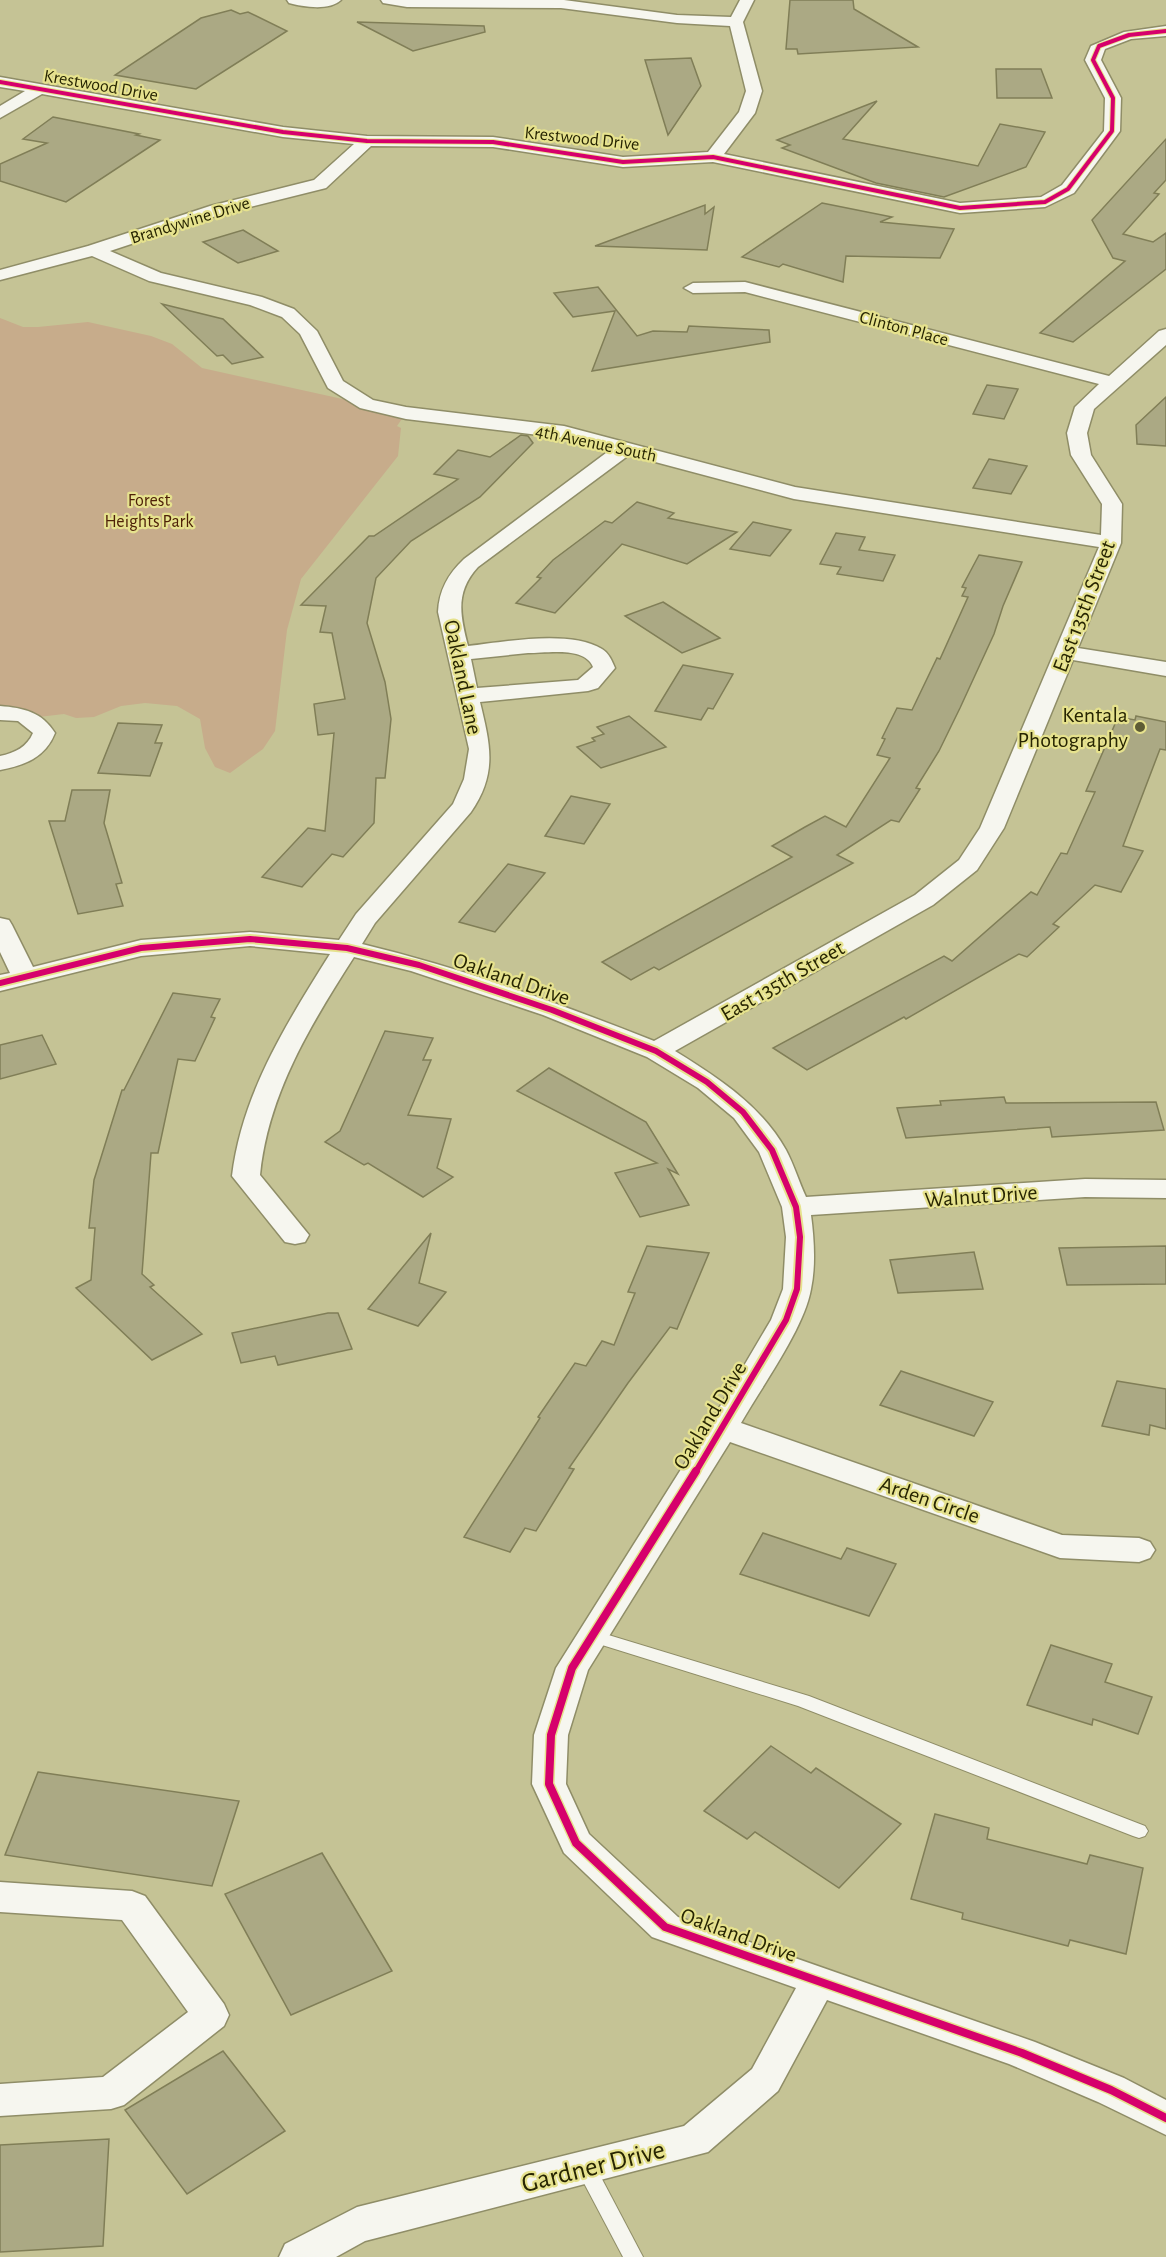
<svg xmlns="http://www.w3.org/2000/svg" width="1166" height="2257" viewBox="0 0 1166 2257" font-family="'Alegreya Sans',sans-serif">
<rect width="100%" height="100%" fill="#c5c395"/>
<polygon fill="#c7ac8b" points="0,318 23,327 38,327 88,322 151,336 172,344 202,368 406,413 397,426 401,428 398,456 301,579 287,630 275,731 263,749 230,773 215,767 205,748 200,719 177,706 145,703 121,706 94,717 76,718 64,714 30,718 0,713"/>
<g fill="#aba984" stroke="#807e57" stroke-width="1.5">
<polygon points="790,0 853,0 854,9 918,47 798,54 797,49 786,49"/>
<polygon points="231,10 240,14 248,12 287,31 196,89 115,75 201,18"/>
<polygon points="357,22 484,26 485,32 413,51"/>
<polygon points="691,58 701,86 668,135 645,60"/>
<polygon points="996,69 1041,69 1052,98 997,98"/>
<polygon points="877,101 843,139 978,166 1000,124 1045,132 1026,167 944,197 876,183 782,148 790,145 777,140"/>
<polygon points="53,117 139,134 136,135 160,140 66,202 0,181 0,164 47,143 23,139"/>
<polygon points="1166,139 1166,180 1154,193 1159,194 1123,234 1153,242 1166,233 1166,269 1073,342 1040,333 1125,261 1113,258 1092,220"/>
<polygon points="822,203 892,217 880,222 954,229 940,258 846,256 843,282 783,264 779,267 742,257"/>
<polygon points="705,205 705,214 714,207 707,250 595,246"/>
<polygon points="243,230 278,251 238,263 203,242"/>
<polygon points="598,287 637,336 653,331 687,332 689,326 769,330 770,342 592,371 615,311 573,317 554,293"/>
<polygon points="162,304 223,319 263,357 232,364 223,355 217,356"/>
<polygon points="987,385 1018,389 1004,419 973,414"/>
<polygon points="1166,397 1166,446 1137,444 1136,425"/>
<polygon points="521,435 528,436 533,443 480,497 411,541 376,578 367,623 385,682 391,719 385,778 376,778 374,823 343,857 332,854 302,887 262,877 308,828 325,831 334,733 318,735 314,704 345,699 332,633 320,632 326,606 301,605 369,536 374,536 458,479 434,474 458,450 490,457"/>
<polygon points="989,459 1027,466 1011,494 973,488"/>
<polygon points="637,502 674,513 668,518 737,532 687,564 622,544 555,613 516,603 541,578 537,577 553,560 605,521 612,523"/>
<polygon points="753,522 791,530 770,556 730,549"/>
<polygon points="836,533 865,537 859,550 895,555 883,581 837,574 841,567 820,564"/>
<polygon points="979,555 1022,562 1003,606 994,634 960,708 939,751 916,788 920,789 899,822 891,820 837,855 853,863 659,970 654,967 631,980 602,962 792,857 772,846 805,827 825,816 846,827 890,758 877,755 885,739 882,738 897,708 912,710 937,658 940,659 968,597 962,596 966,588 962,587"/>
<polygon points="663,602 720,638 682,653 625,616"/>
<polygon points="683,665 733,674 713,709 708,708 701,720 655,711"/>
<polygon points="629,716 666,747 601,768 577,747 595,741 592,738 604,734 597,727"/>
<polygon points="1136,716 1166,722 1166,750 1160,749 1123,846 1143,851 1121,892 1095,885 1053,924 1059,927 1027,957 1019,954 906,1019 904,1017 807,1070 773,1048 944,956 952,961 1031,892 1037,895 1061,853 1067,854 1095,792 1086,791 1118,717 1135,720"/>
<polygon points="118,723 162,725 155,743 162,743 150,776 98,773"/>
<polygon points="72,790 110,790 104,823 122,883 116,884 123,906 78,914 49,821 65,821"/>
<polygon points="571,796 610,804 584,844 545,836"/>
<polygon points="508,864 545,873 495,932 459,922"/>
<polygon points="173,993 220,999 211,1017 215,1018 195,1061 178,1059 158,1153 151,1153 142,1274 154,1285 150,1287 202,1334 152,1360 76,1288 91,1280 95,1228 89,1228 94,1180 122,1090 124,1090"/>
<polygon points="385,1031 433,1038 423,1060 431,1060 408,1115 451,1119 437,1168 453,1177 423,1197 368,1163 364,1165 325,1142 340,1131"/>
<polygon points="42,1035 56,1064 0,1079 0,1045"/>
<polygon points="549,1068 646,1122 678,1174 668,1169 689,1205 640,1217 615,1173 657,1163 517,1091"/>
<polygon points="1004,1097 1006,1103 1156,1102 1164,1130 1052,1137 1050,1127 906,1138 897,1108 941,1105 940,1101"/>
<polygon points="431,1233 419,1283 446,1292 418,1326 368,1309"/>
<polygon points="647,1246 709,1253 677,1329 670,1327 628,1383 569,1468 574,1469 536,1531 525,1528 510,1552 464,1537 540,1418 538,1417 575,1363 586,1366 602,1341 614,1345 635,1293 628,1292"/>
<polygon points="1166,1246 1166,1284 1067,1285 1059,1248"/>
<polygon points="974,1252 983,1289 898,1293 890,1260"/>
<polygon points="328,1313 338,1313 352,1349 278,1365 275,1356 241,1363 232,1333"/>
<polygon points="901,1371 993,1402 974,1436 880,1405"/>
<polygon points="1117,1381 1166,1389 1166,1429 1150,1425 1149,1435 1102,1426"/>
<polygon points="763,1533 841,1559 847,1548 896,1564 869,1616 740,1574"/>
<polygon points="1051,1645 1112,1664 1105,1682 1152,1697 1138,1734 1093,1719 1092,1725 1027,1705"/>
<polygon points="771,1746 811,1773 816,1768 901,1824 839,1888 755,1832 747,1839 704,1811"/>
<polygon points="38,1772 239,1801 212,1886 5,1855"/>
<polygon points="935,1814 989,1828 987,1839 1087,1864 1090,1855 1143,1868 1126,1954 1070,1940 1068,1946 962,1919 963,1913 911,1899"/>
<polygon points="322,1853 392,1971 291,2015 225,1894"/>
<polygon points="223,2051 285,2131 187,2194 125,2110"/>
<polygon points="109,2139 103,2246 0,2252 0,2145"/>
</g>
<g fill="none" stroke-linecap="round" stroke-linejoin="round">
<defs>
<g id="service">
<polygon points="592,1630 809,1696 1145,1826 1148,1831 1145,1836 1139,1838 1133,1836 798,1706 586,1640 584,1636 586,1632"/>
<polygon points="586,2159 593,2162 643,2257 623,2257 576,2168 579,2162"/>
</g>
<g id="minor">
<path d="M287,0H341C330,11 303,7 289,3Z"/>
<path d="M381,0H564L677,15L731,17L740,0H754L743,22L762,91L755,113L724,154L960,203L1041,197L1062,185L1104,131L1105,98L1085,60L1091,46L1124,32L1166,26V36L1131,39L1105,49L1101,60L1121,98L1120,131L1074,193L1045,207L960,213L713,162L623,167L493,147L371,146L326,188L222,214L110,251L161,273L262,297L294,309L317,331L343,381L373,400L406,407L564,426L795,487L1101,535L1102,504L1071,455L1067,433L1075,407L1099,384L745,292L693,293L684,288L693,283L745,282L1109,376L1159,331L1166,329V345L1094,409L1087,433L1091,455L1122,504L1121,543L1078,648L1166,662V676L1073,660L1004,828L977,870L933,905L675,1051C717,1077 761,1105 786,1150C794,1165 799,1182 806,1197L1085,1179L1166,1180V1198L1085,1197L811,1215C814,1238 816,1265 811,1289C804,1329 762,1386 741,1423L1062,1535L1139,1538L1150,1542L1155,1550L1150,1558L1139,1562L1060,1558L730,1442L588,1670L568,1735L566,1784L589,1834L678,1917L1035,2042L1124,2078L1166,2100V2135L1098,2102L1009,2064L827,2000L778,2091L708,2152L365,2241L336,2257H279L285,2244L357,2207L684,2126L752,2069L796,1988L652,1937L564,1853L532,1784L534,1735L556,1668L712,1420L771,1320L783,1289L786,1237L782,1207L759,1152L734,1118L698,1088L647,1057L543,1015L411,971L354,957C311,1024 268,1094 260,1175L309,1235L305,1242L295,1244L285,1242L232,1176C242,1093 287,1023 330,954L250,946L141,956L0,991V975L10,973L0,952V918L9,920L12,925L33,967L141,940L250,932L339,940L356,914L453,804L464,779L469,749L438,612C439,590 448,574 464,559L610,450L563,438L406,419L360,408L328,388L300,334L282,317L250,305L149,281L92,256L0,280V270L88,246L210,206L314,180L354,144L283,137L42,94L0,118V106L25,91L0,87V77L283,127L367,136L493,137L623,157L708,152L739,112L746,91L730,26L677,23L561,8L407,7L383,3ZM629,455L794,499L1099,547L980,828L959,860L915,895L654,1041C558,1003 462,968 362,944L375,923L471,812C498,773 490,744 480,702L588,691L598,688L615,668C612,661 609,653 602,649C570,629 503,642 468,646C460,615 455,592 478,567ZM528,653C546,653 585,646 593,667L578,680L477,688L471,659Z"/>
<path d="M0,706C24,708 42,712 55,733C45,758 25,765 0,770V756C15,753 27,747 33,733L18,721L0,720Z"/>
<polygon points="0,1882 132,1891 145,1896 224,2004 229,2015 224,2026 124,2105 111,2109 0,2116 0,2084 103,2077 188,2012 122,1920 0,1912"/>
</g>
</defs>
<use href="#service" stroke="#8f8d67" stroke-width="2"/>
<use href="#minor" stroke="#8f8d67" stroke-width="3"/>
<use href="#service" fill="#f6f6ef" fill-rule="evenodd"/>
<use href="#minor" fill="#f6f6ef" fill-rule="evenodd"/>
<defs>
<polyline id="cycleway-far2" points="0,82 283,132 367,141 493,142 623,162 713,157 960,208 1045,202 1068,189 1112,131 1113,98 1093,60 1099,46 1129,35 1166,31"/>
<polyline id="cycleway-far1" points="0,983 141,948 250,939 347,948 419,965 552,1010 656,1051 707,1082 743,1112 772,1150 796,1207 800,1237 797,1289 786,1320 695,1473"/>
<polyline id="cycleway" points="696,1471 572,1668 551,1735 549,1784 576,1843 665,1927 1022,2053 1111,2090 1166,2118"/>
</defs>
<use href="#cycleway-far2" stroke="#e6e28e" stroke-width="6"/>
<use href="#cycleway-far1" stroke="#e6e28e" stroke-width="10"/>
<use href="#cycleway" stroke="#e6e28e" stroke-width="11"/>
<use href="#cycleway-far2" stroke="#d6006c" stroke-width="4"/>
<use href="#cycleway-far1" stroke="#d6006c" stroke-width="6"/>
<use href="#cycleway" stroke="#d6006c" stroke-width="8"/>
</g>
<circle fill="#5e5c35" stroke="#e6e28e" stroke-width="2" cx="1140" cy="727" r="6"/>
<g text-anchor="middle" stroke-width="4.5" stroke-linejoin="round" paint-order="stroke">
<g font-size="18" fill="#272502" stroke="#e6e28e">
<text transform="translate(101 85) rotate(10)" y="6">Krestwood Drive</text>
<text transform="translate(582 138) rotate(6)" y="6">Krestwood Drive</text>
<text transform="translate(190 220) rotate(-17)" y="6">Brandywine Drive</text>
<text transform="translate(904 328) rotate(15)" y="6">Clinton Place</text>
<text transform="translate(596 443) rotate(12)" y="6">4th Avenue South</text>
</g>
<g font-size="18" fill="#4e2108" stroke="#e6e28e">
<text x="149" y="506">Forest<tspan x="149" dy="21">Heights Park</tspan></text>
</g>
<g font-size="22" fill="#272502" stroke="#e6e28e">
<text transform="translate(1083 606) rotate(-69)" y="8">East 135th Street</text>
<text transform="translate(464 677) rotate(78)" y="8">Oakland Lane</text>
<text transform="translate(512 978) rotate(19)" y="8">Oakland Drive</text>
<text transform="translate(782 980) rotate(-30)" y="8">East 135th Street</text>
<text transform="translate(981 1195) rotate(-4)" y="8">Walnut Drive</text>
<text transform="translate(709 1415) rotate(-59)" y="8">Oakland Drive</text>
<text transform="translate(930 1499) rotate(19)" y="8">Arden Circle</text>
<text transform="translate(739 1934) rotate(20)" y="8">Oakland Drive</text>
</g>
<g font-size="22" fill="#272502" stroke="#e6e28e" text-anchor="end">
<text x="1128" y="722">Kentala<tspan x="1128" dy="25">Photography</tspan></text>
</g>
<g font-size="27" fill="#272502" stroke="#e6e28e">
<text transform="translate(593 2166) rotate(-14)" y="9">Gardner Drive</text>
</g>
</g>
</svg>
